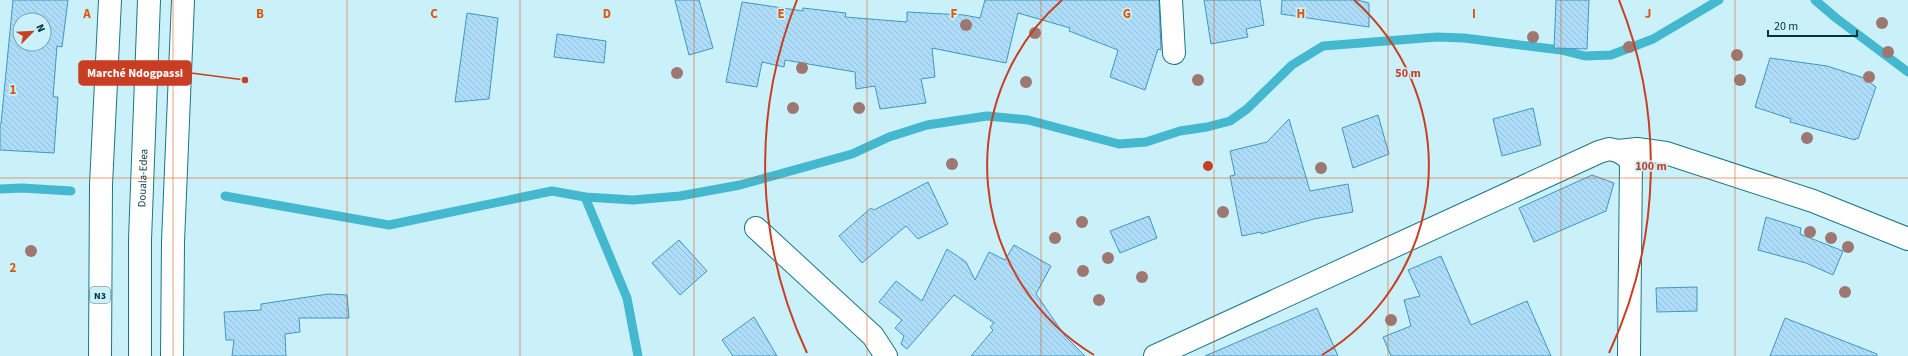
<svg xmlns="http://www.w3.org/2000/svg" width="1908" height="356" viewBox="0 0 1908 356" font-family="'Source Sans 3',sans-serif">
<defs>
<pattern id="building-back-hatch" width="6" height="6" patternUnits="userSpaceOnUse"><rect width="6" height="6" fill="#adddf8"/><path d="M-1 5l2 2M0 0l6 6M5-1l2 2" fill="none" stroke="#93bed6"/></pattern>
</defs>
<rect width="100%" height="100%" fill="#caf1fa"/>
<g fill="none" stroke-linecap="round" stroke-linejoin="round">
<g stroke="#43b8cf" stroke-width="9">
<polyline points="1815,0 1836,18 1908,72"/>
<polyline points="0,189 22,188 71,191"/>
<polyline points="225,196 389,225 552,191 585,197 633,200 680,196 740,185 852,154 889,137 927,125 987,116 1028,120 1119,144 1146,142 1180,131 1207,127 1230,121 1247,109 1292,65 1323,46 1437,37 1464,38 1561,50 1585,56 1611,55 1653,39 1719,0"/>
<polyline points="585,197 627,298 638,356"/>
</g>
</g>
<g fill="url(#building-back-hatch)" stroke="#3f97c2" fill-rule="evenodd">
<path d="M13,0H68L62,47L57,46L53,97H58L54,153L0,150V124H1ZM20,20H44V44H20Z"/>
<polygon points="675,0 699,0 713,48 689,55"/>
<polygon points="985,0 1159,0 1161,50 1158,49 1145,90 1110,77 1118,50 1069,31 1070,28 1018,13 1006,63 932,48 935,77 921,79 926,103 880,109 875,86 856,89 855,72 785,60 784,67 762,62 757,87 726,82 742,2 803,11 803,8 846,13 845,17 907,22 907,12 964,15 980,18"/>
<polygon points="1204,0 1260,0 1264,25 1246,29 1248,37 1211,44"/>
<polygon points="1282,0 1357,0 1369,3 1369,27 1281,14"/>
<polygon points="1556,0 1589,0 1587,49 1554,48"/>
<polygon points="467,13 498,18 489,99 455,102"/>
<polygon points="557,34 606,41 604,63 554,57"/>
<polygon points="1770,58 1827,66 1864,78 1876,87 1858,139 1856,138 1855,140 1790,122 1791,119 1755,107"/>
<polygon points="1533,108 1541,145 1502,156 1493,119"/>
<polygon points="1378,115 1389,154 1353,168 1342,128"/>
<polygon points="1289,119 1310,191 1348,184 1353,212 1314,219 1261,234 1261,232 1242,236 1230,176 1235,175 1230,151 1267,142"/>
<polygon points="1592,175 1614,183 1606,211 1534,242 1519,208"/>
<polygon points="928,182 948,224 918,239 906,226 862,263 839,236 871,208 874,210"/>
<polygon points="1149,216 1157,238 1120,253 1110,231"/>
<polygon points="1766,217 1801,228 1800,234 1843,251 1833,275 1806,263 1758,250"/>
<polygon points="679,240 707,271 680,295 652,263"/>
<polygon points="1014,245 1051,266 1036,294 1065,336 1085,356 971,356 993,330 990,327 994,323 954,295 907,349 901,344 904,336 895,328 902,320 879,302 896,281 922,301 947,249 966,262 975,280 989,252 1005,260"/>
<polygon points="1441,256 1471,325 1527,301 1551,356 1391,356 1383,337 1411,326 1404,300 1420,296 1408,270"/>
<polygon points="1697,287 1697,311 1657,312 1656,288"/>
<polygon points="328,294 347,295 349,318 299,318 300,332 285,334 286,356 232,356 234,340 226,340 224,312 261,310 261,304"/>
<polygon points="1317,308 1338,356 1205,356"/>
<polygon points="754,317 777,356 733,356 722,340"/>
<polygon points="1785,318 1877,354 1877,356 1770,356"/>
</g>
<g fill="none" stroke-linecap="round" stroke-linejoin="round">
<defs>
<g id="minor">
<polyline points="1171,0 1174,53"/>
<polyline points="1618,151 1626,156 1631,162 1629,356"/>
<polyline points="756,228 873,336 886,356"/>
<polyline points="1155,356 1599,152 1609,149 1618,151 1637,149 1666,153 1813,201 1908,239"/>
</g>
<g id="major">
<polyline points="100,356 101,185 110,0"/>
<polyline points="172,356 173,242 183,0"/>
</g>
<g id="highway">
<path id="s1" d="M140,356V240L149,0"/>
</g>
</defs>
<use href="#minor" stroke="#1b7686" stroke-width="24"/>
<use href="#major" stroke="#1b7686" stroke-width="24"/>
<use href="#highway" stroke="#1b7686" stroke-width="24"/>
<use href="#minor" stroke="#fff" stroke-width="22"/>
<use href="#major" stroke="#fff" stroke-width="22"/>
<use href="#highway" stroke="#fff" stroke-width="22"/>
</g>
<g fill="#9d7770">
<circle cx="1882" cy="23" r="6"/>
<circle cx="966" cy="25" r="6"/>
<circle cx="1035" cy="33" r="6"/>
<circle cx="1533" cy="37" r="6"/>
<circle cx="1629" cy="47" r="6"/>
<circle cx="1888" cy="52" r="6"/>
<circle cx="1737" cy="55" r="6"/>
<circle cx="802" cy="68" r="6"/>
<circle cx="677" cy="73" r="6"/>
<circle cx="1869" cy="77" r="6"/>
<circle cx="1198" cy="80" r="6"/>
<circle cx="1740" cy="80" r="6"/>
<circle cx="1026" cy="82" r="6"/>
<circle cx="793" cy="108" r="6"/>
<circle cx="859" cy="108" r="6"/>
<circle cx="1807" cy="138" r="6"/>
<circle cx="952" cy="164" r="6"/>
<circle cx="1321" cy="168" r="6"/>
<circle cx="1223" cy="212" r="6"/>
<circle cx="1082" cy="222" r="6"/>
<circle cx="1810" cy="232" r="6"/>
<circle cx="1055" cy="238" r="6"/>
<circle cx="1831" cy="238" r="6"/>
<circle cx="1848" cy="247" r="6"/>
<circle cx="31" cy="251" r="6"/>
<circle cx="1108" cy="258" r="6"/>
<circle cx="1083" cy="271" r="6"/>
<circle cx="1142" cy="277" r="6"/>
<circle cx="1845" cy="292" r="6"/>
<circle cx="1099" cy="300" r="6"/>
<circle cx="1391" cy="320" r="6"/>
</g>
<path fill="none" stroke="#dc570e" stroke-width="1" stroke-opacity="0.55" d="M173,0V356M347,0V356M520,0V356M694,0V356M867,0V356M1041,0V356M1214,0V356M1388,0V356M1561,0V356M1735,0V356M0,178H1908"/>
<g fill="none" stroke="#c93e22" stroke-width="2">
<path d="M1094 355A221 221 0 0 1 1062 0M1354 0A221 221 0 0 1 1322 355"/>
<path d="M807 353A443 443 0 0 1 797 0M1619 0A443 443 0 0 1 1609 353"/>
</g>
<g text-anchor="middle" stroke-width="3.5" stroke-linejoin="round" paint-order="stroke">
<rect fill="#caf1fa" stroke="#3d6c75" stroke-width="1" x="90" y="287" width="20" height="16" rx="3"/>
<g font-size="10" font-weight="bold" fill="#00333c">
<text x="100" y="299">N3</text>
</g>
<g font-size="11" fill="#00333c" stroke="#caf1fa">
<text dy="4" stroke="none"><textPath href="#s1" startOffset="178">Douala-Edea</textPath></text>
</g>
</g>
<g font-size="13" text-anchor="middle" font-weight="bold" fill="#dc570e" stroke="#caf1fa" stroke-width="3.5" stroke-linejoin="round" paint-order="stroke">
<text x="87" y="18">A</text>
<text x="260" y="18">B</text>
<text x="434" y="18">C</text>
<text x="607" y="18">D</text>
<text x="781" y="18">E</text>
<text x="954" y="18">F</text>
<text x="1127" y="18">G</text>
<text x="1301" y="18">H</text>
<text x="1474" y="18">I</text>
<text x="1648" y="18">J</text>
<text x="13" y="94">1</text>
<text x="13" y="272">2</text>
</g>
<circle cx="1208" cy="166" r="6" fill="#c93e22" stroke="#caf1fa" stroke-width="2"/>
<g font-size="12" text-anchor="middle" font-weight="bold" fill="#c93e22" stroke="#caf1fa" stroke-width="3.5" stroke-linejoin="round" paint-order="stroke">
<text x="1408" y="77">50 m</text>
<text x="1651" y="170">100 m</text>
</g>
<path fill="none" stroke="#c93e22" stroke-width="1.5" d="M245 80L191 73"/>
<circle fill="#c93e22" stroke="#caf1fa" stroke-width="1.5" cx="245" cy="80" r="4"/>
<rect fill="#c93e22" stroke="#c93e22" stroke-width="1.5" x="79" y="61" width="112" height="24" rx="4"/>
<g font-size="12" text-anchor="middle" font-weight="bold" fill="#fff">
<text x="135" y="77">Marché Ndogpassi</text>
</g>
<g transform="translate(32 32) rotate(66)"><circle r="19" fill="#caf1fa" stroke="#79a5ae"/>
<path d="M0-3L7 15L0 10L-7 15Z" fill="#c93e22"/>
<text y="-6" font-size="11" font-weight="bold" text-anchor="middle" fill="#00333c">N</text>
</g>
<path d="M1768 30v6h89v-6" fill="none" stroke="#00333c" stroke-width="2"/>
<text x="1774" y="30" font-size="12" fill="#00333c" stroke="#caf1fa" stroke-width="3" paint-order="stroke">20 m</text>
</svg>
